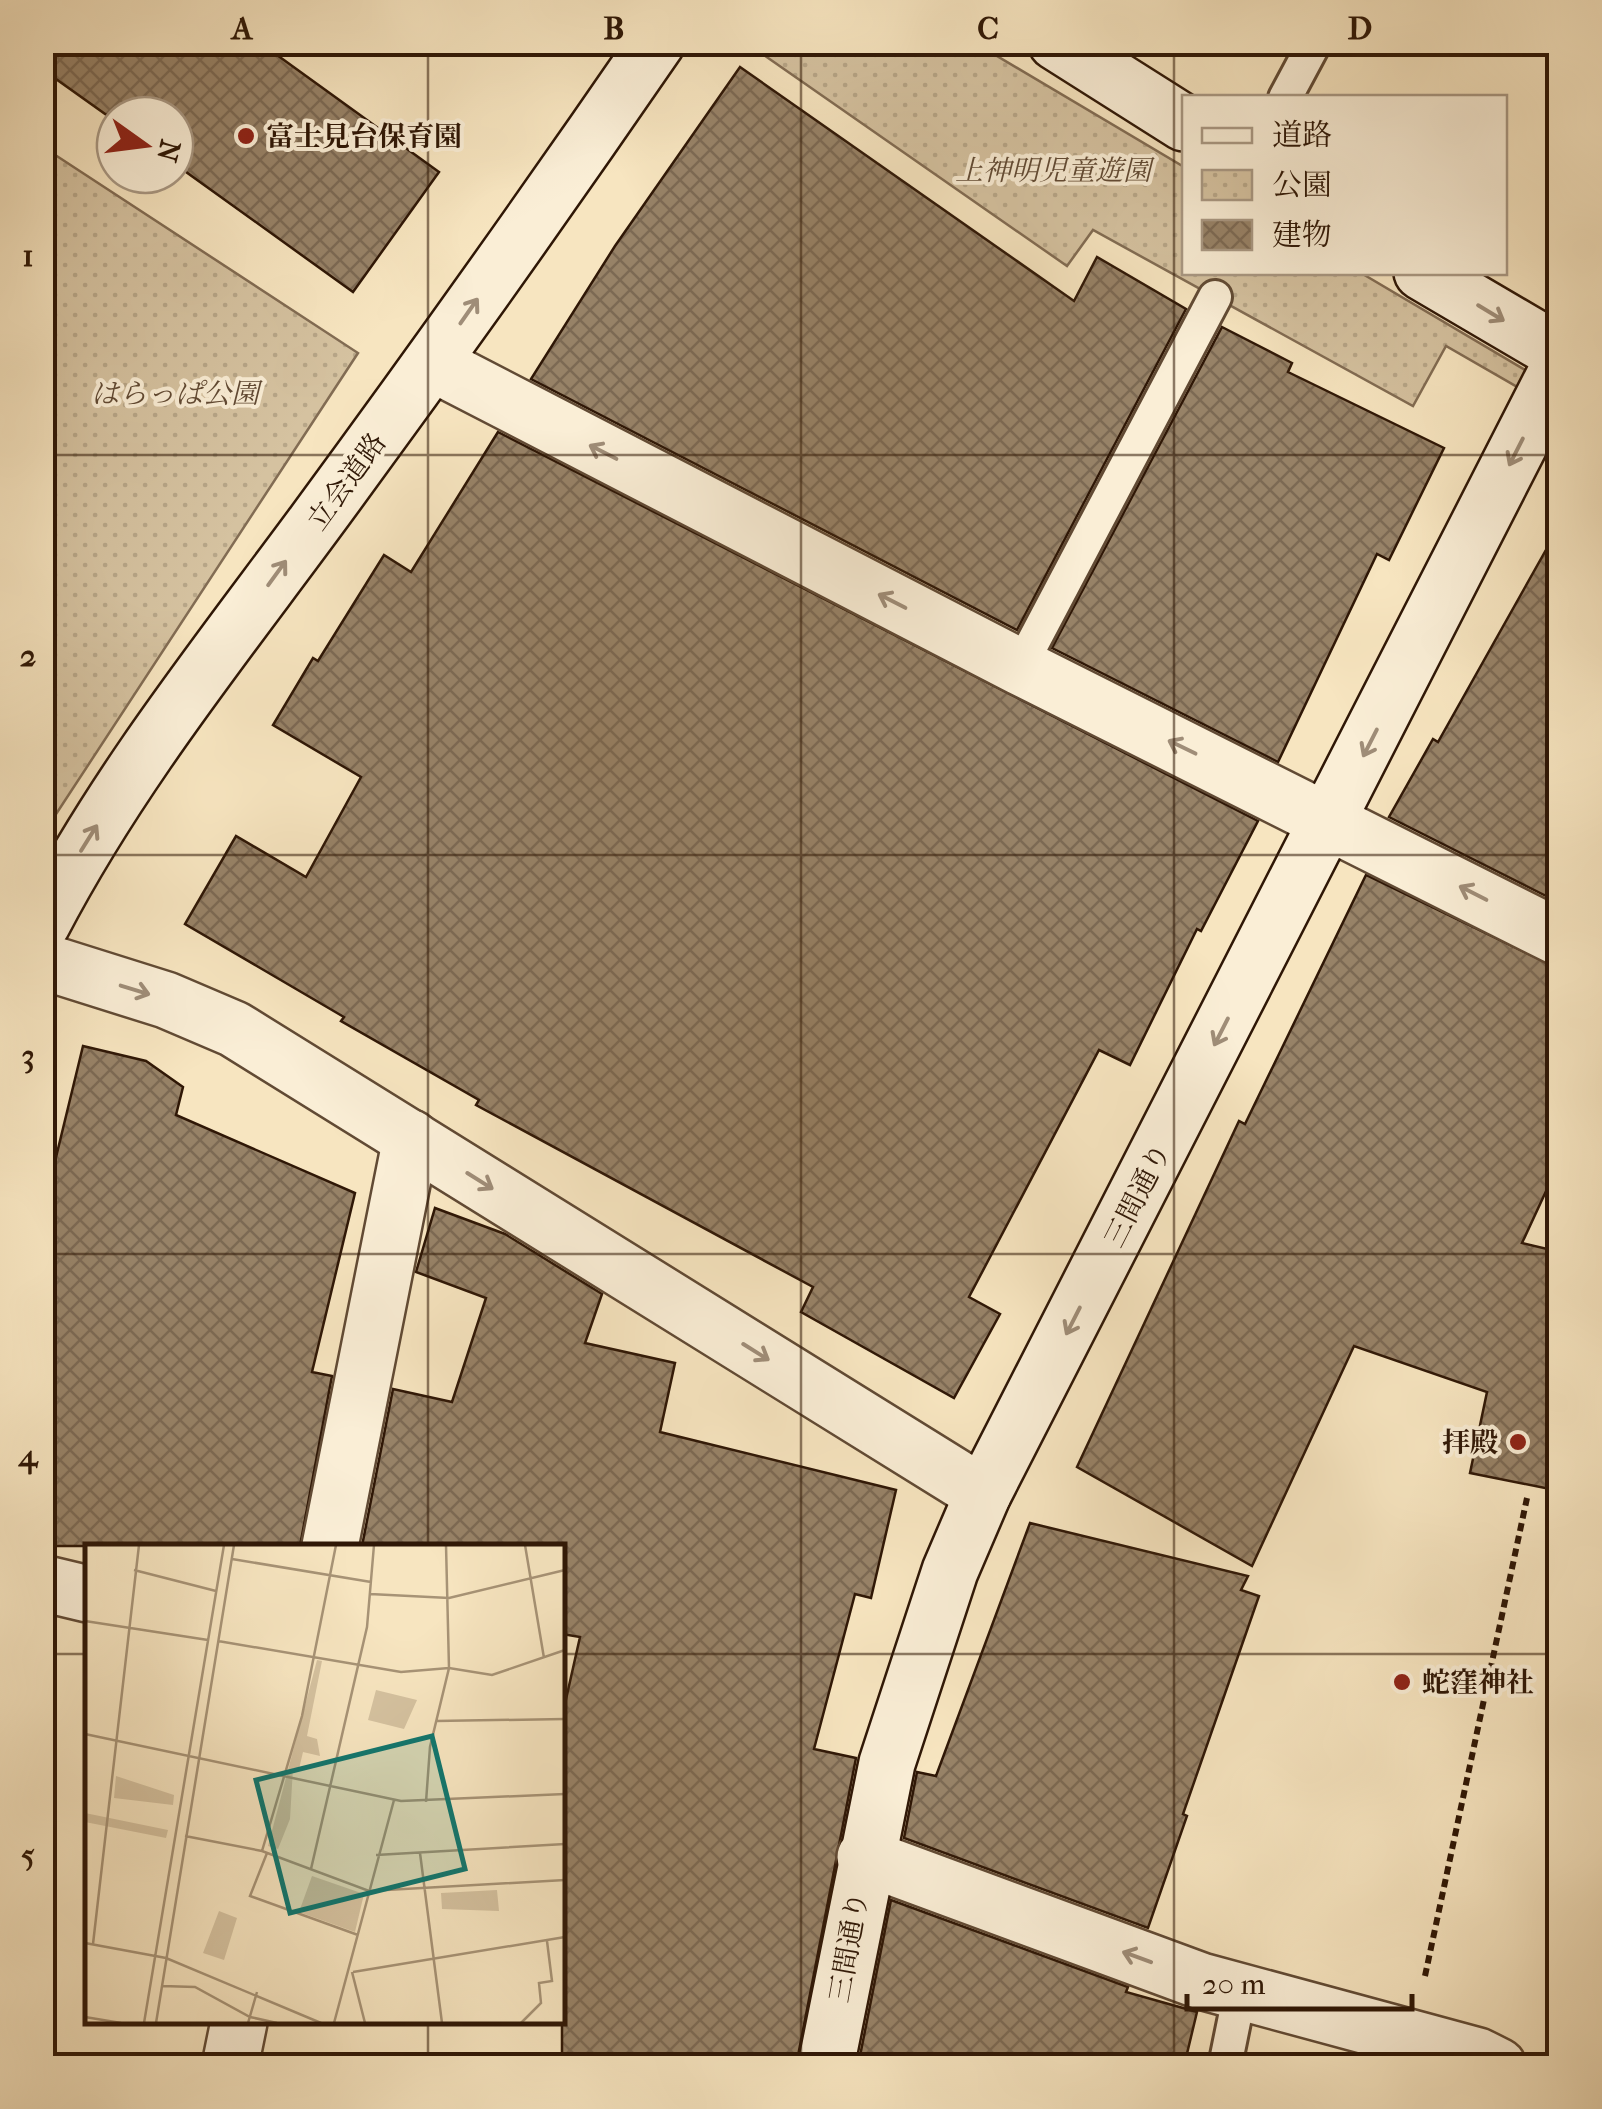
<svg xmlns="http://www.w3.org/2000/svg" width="1602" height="2109" viewBox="0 0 1602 2109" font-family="'IM FELL French Canon','Noto Serif JP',serif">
<defs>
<pattern id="park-dots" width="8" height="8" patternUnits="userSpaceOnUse" patternTransform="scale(2.5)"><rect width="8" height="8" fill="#d5c2a0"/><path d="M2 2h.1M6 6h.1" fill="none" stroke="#b7a688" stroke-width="1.8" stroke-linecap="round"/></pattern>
<pattern id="building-cross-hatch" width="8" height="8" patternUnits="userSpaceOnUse" patternTransform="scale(2.5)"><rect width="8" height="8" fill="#978267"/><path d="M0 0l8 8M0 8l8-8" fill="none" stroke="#7c6953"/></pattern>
</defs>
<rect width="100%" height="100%" fill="#f7e5c0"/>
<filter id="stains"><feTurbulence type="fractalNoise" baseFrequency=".002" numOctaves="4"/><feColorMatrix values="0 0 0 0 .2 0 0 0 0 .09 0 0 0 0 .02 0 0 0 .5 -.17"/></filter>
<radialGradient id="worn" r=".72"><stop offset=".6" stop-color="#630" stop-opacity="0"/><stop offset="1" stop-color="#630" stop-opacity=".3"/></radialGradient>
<g fill="url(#park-dots)" stroke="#826c53" stroke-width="2.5">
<polygon points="763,42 975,43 1184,167 1184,272 1361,273 1559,390 1559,411 1446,346 1413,406 1093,230 1067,266 758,51"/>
<polygon points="43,147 358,353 43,834"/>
</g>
<g fill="url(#building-cross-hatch)" stroke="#2f1706" stroke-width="2.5">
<polygon points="42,42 259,42 439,172 353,292 175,164 175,115 115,115 115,121 42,69"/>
<polygon points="740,67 1074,301 1097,257 1186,309 1017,630 531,379 615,246"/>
<polygon points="1222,327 1292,363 1288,372 1444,448 1389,560 1377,554 1278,762 1052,648"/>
<polygon points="498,432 1258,821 1201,931 1197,929 1130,1065 1099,1050 969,1297 1000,1314 954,1398 801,1312 813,1287 476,1105 479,1100 341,1021 344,1017 185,924 236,836 306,877 361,777 273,725 313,658 318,661 384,555 411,572"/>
<polygon points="1560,525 1560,903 1389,817 1433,739 1438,742"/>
<polygon points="1366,875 1560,969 1560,1161 1522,1243 1560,1252 1560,1491 1470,1473 1487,1392 1354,1346 1252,1566 1077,1467 1239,1121 1245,1124"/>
<polygon points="83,1046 146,1061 183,1087 176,1115 355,1193 312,1372 332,1376 300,1546 42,1546 42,1215"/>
<polygon points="435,1208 505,1234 602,1294 585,1343 675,1363 660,1432 896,1490 871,1598 855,1594 814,1749 856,1758 796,2066 562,2066 562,1717 580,1637 562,1634 562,1546 362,1546 393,1389 452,1402 486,1298 416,1272"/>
<polygon points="1030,1523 1248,1576 1241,1590 1259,1596 1183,1814 1187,1816 1148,1928 904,1838 917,1772 936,1776"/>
<polygon points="891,1900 1128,1987 1126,1992 1197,2012 1184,2066 858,2066"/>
</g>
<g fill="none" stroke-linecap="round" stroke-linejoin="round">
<defs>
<g id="lane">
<polyline points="1285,98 1315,42"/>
<polyline points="1020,667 1215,297"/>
<polyline points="1225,2066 1240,1992"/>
</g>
<g id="street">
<polyline points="432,363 1020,667 1560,938"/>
<polyline points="42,961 166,1000 234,1029 983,1494"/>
<polyline points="330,1546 411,1138"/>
<polyline points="42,1583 88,1594"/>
<polyline points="865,1857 1201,1981 1478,2056 1498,2066"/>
<polyline points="230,2066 239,2022"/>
</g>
<g id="secondary">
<polyline points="1056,42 1184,123"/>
<polyline points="1422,272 1560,353"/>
<path d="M42,924C117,780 218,654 314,524C431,365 545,205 657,42"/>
<polyline points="826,2066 887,1763 950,1571 983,1494 1560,365"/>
</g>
</defs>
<use href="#lane" stroke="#614a34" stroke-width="38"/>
<use href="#street" stroke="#614a34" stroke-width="60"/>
<use href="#secondary" stroke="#2f1706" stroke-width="60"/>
<polyline stroke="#2f1706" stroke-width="6" stroke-dasharray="8 5" stroke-linecap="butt" points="1425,1976 1527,1498"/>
<use href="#lane" stroke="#faeed6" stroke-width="32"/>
<use href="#street" stroke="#faeed6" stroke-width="55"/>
<use href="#secondary" stroke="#faeed6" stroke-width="55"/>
</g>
<defs><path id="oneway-shaft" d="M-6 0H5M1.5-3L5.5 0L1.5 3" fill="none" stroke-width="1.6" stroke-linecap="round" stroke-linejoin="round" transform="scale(2.5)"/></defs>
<g stroke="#9f8d78">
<use href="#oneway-shaft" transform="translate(469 311) rotate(-55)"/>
<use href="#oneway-shaft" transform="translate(1491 313) rotate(31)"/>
<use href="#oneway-shaft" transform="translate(603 452) rotate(-153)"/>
<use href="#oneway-shaft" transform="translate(1516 452) rotate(117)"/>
<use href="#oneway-shaft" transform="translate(277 573) rotate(-54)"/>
<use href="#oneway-shaft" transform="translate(892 601) rotate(-153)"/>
<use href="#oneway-shaft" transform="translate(1370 743) rotate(117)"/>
<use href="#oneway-shaft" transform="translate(1182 747) rotate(-154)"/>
<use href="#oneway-shaft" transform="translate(89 838) rotate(-58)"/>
<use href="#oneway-shaft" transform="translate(1473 893) rotate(-153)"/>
<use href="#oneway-shaft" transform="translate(135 990) rotate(17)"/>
<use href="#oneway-shaft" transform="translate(1221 1032) rotate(117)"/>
<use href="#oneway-shaft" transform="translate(480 1181) rotate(32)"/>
<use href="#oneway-shaft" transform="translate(1073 1321) rotate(117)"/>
<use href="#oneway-shaft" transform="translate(756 1352) rotate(32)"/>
<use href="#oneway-shaft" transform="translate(1137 1957) rotate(-160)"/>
</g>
<path fill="none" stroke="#2f1706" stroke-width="2.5" stroke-opacity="0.55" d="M428,42V1546M801,42V2066M1174,42V2066M42,455H1560M42,855H1560M42,1254H1560M42,1654H88M562,1654H1560M428,2022V2066"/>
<g fill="#8f2418" stroke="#faeed6" stroke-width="4">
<circle cx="246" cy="136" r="10"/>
<circle cx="1518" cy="1442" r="10"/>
<circle cx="1402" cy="1682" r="10"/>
</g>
<g text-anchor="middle" stroke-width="8" stroke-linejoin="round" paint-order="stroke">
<g font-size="28" font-weight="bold" fill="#2f1706" stroke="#faeed6" text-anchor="start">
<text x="266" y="146">富士見台保育園</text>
<text x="1498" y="1452" text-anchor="end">拝殿</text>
<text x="1422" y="1692">蛇窪神社</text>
</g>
<g font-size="28" font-style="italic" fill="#614a34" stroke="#faeed6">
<text x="1053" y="180">上神明児童遊園</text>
<text x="175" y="403">はらっぱ公園</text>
</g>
<g font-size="28" fill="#2f1706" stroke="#faeed6">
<text transform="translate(346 481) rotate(-54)" y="10">立会道路</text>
<text transform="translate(1137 1195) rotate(-63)" y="10">三間通り</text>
<text transform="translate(848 1947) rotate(-80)" y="10">三間通り</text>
</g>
</g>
<g transform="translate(85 1544)">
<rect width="480" height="480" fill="#f7e5c0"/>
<path d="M291,146L332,156L319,185L283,176ZM134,367L152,374L139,416L118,409Z" fill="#d5c2a0"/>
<path d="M232,116L237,117L222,192L232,195L235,212L218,208L214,225L208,224L205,275L193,305L183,302ZM31,232L89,251L88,261L29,254ZM0,269L83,286L81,294L0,278ZM227,332L279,350L270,388L214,368ZM412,346L414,367L357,365L356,349Z" fill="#d5c2a0"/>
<path fill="none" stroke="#a79376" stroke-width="2.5" d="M440,1L459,114M147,15L286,38M49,26L131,47M285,50L364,54L480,26M0,77L123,96M133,97L316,128L364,124L407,131L480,106M351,177L480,175M0,190L316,257L480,250M341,258L345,203L364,124L361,1M100,292L177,307L284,347L480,336M177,307L217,172L251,1M182,309L165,352L273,391M335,309L357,479M291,311L480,300M226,325L282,83L289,1M0,399L81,414L236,479M8,400L54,1M267,428L280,479M268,428L480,393M77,442L110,443L165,473L192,479M0,473L36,479M59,479L139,1M71,479L149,1M163,479L172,448M249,479L309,256M436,479L456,459L454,439L467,437L462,397"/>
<path fill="#0f766e" fill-opacity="0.15" stroke="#0f766e" stroke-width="5" d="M347,192L380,325L205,369L171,236Z"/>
<rect width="480" height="480" fill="none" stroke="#2f1706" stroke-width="5"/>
</g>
<rect width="1602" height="2109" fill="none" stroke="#f7e5c0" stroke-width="110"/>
<rect x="1182" y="95" width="325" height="180" fill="#faeed6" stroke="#a99883" stroke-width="2.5"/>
<rect x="1202" y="128" width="50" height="15" fill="#faeed6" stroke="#a99883" stroke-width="2.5"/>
<text x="1272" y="145" font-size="30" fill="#2f1706">道路</text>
<rect x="1202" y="170" width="50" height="30" fill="url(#park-dots)" stroke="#a99883" stroke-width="2.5"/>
<text x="1272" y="195" font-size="30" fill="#2f1706">公園</text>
<rect x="1202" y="220" width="50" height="30" fill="url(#building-cross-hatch)" stroke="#a99883" stroke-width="2.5"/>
<text x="1272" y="245" font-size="30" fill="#2f1706">建物</text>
<g transform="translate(145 145) rotate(104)"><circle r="48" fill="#faeed6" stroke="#a99883" stroke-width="2.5"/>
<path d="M0-8L18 38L0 25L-18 38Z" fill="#8f2418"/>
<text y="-15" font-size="28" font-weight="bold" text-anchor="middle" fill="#2f1706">N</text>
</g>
<path d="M1187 1994v15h225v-15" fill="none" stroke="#2f1706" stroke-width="5"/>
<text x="1202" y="1994" font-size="30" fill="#2f1706" stroke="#faeed6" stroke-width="8" paint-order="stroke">20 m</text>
<rect x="55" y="55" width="1492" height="1999" fill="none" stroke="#2f1706" stroke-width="4"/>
<g font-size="32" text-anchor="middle" font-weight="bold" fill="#2f1706">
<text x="242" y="39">A</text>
<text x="614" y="39">B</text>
<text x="988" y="39">C</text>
<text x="1360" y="39">D</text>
<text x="28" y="266">1</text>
<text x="28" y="666">2</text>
<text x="28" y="1066">3</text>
<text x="28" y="1466">4</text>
<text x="28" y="1865">5</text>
</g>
<rect width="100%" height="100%" filter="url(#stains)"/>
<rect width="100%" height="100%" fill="url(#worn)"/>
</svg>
